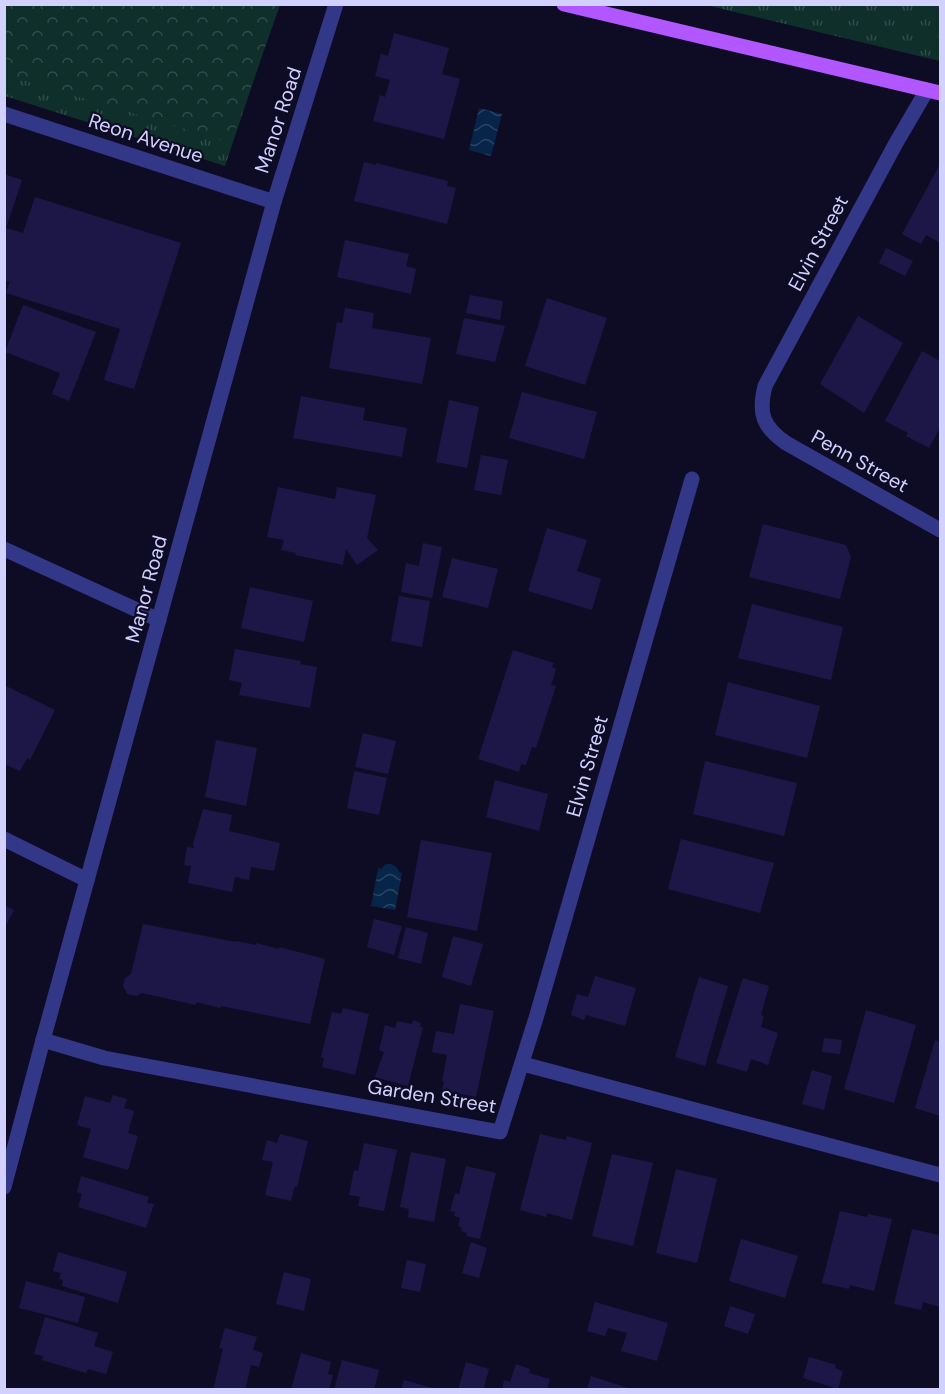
<svg xmlns="http://www.w3.org/2000/svg" width="945" height="1394" viewBox="0 0 945 1394" font-family="'DM Sans',sans-serif">
<defs>
<pattern id="grass-tufts" width="24" height="20" patternUnits="userSpaceOnUse" patternTransform="scale(1.5)"><rect width="24" height="20" fill="#0f2f2b"/><path d="M3 7l-1-3M5 7V3M7 7l1-3M15 17l-1-3M17 17v-4M19 17l1-3" fill="none" stroke="#314c4b"/></pattern>
<pattern id="park-crowns" width="20" height="18" patternUnits="userSpaceOnUse" patternTransform="scale(1.5)"><rect width="20" height="18" fill="#0f2f2b"/><path d="M2 6a3 3 0 1 1 6 0M12 15a3 3 0 1 1 6 0" fill="none" stroke="#314c4b"/></pattern>
<pattern id="water-waves" width="16" height="10" patternUnits="userSpaceOnUse" patternTransform="scale(1.5)"><rect width="16" height="10" fill="#072548"/><path d="M0 5q4-4 8 0t8 0" fill="none" stroke="#2a4463"/></pattern>
</defs>
<rect width="100%" height="100%" fill="#0e0c25"/>
<g fill="url(#grass-tufts)">
<polygon points="5,5 279,5 225,166 5,96"/>
<polygon points="706,5 940,5 940,61"/>
</g>
<polygon fill="url(#park-crowns)" points="4,5 5,4 280,5 231,143 5,75"/>
<g fill="url(#water-waves)">
<polygon points="479,108 502,114 491,156 469,150"/>
<path d="M386,864C392,863 397,866 399,872L402,873L395,910L371,906L378,868L381,869Z"/>
</g>
<g fill="#1c1747">
<polygon points="394,33 449,48 442,74 460,79 444,139 373,121 380,95 385,97 390,80 375,76 381,54 388,56"/>
<polygon points="364,162 376,165 376,163 448,181 447,186 456,188 447,224 354,201"/>
<polygon points="940,164 940,243 926,235 921,244 902,234"/>
<polygon points="4,174 22,180 6,228 23,233 35,197 181,243 134,389 104,380 120,329 6,293 10,282 4,280"/>
<polygon points="345,240 409,254 406,266 416,269 411,294 337,277"/>
<polygon points="886,248 913,261 905,276 879,263"/>
<polygon points="470,295 503,301 500,320 466,313"/>
<polygon points="547,298 607,318 585,385 525,366"/>
<polygon points="23,305 96,332 69,401 52,394 60,373 5,352"/>
<polygon points="345,308 374,313 372,328 431,338 422,384 329,368 337,322 342,323"/>
<polygon points="858,316 903,343 864,413 820,384"/>
<polygon points="464,318 505,326 495,362 456,354"/>
<polygon points="922,351 940,361 940,428 929,448 906,436 908,433 885,421"/>
<polygon points="522,392 597,412 584,459 509,438"/>
<polygon points="301,396 365,408 363,420 407,428 402,457 293,438"/>
<polygon points="449,400 479,407 467,468 436,462"/>
<polygon points="481,455 508,460 501,495 474,490"/>
<polygon points="278,487 335,499 337,487 376,495 367,538 378,550 357,565 346,549 343,565 295,555 296,553 281,550 284,540 267,537"/>
<polygon points="763,524 846,545 851,557 840,599 749,577"/>
<polygon points="547,528 587,540 577,571 601,579 592,610 528,591"/>
<polygon points="423,543 442,547 432,598 401,592 406,563 419,566"/>
<polygon points="452,558 498,569 488,608 442,597"/>
<polygon points="250,587 313,601 304,642 241,628"/>
<polygon points="399,596 430,601 422,647 391,641"/>
<polygon points="752,604 843,627 831,680 738,658"/>
<polygon points="235,649 301,661 300,664 317,667 310,708 239,695 242,683 229,680"/>
<polygon points="513,650 554,663 552,667 556,669 551,685 556,686 536,748 532,747 526,765 521,764 519,772 478,759"/>
<polygon points="728,682 820,706 807,758 715,735"/>
<polygon points="4,685 55,710 30,760 27,758 20,771 4,764"/>
<polygon points="363,733 396,741 388,774 355,767"/>
<polygon points="216,740 257,748 246,806 205,797"/>
<polygon points="705,761 797,783 784,836 693,814"/>
<polygon points="354,771 387,778 379,815 347,808"/>
<polygon points="495,780 548,794 539,831 486,817"/>
<polygon points="203,809 232,815 229,831 280,843 274,871 251,867 249,880 235,877 232,892 188,883 191,866 184,865 187,847 194,848 193,844"/>
<polygon points="681,839 774,863 760,913 668,889"/>
<polygon points="421,840 492,853 477,931 407,917"/>
<polygon points="4,905 14,910 4,929"/>
<polygon points="374,919 402,926 394,955 367,947"/>
<polygon points="143,924 236,942 236,941 256,945 256,943 279,949 279,947 325,959 310,1024 221,1006 220,1008 196,1002 196,1005 142,993 136,996 127,994 123,986 125,978 131,974"/>
<polygon points="406,927 428,933 421,964 398,958"/>
<polygon points="453,936 483,944 471,986 442,977"/>
<polygon points="595,976 636,988 625,1026 586,1015 584,1020 571,1015 577,994 588,997"/>
<polygon points="699,977 728,986 705,1066 675,1057"/>
<polygon points="743,978 769,986 761,1015 764,1016 761,1027 778,1033 768,1065 751,1059 747,1072 716,1063"/>
<polygon points="460,1004 494,1011 476,1097 442,1090 444,1081 442,1081 447,1055 432,1052 436,1031 454,1034"/>
<polygon points="343,1008 369,1014 355,1075 322,1067 324,1058 321,1057 332,1012 341,1014"/>
<polygon points="866,1010 916,1025 894,1103 844,1089"/>
<polygon points="413,1020 421,1023 420,1027 423,1027 408,1086 375,1077 384,1052 379,1050 385,1025 395,1028 397,1021 412,1024"/>
<polygon points="824,1038 842,1040 840,1054 822,1052"/>
<polygon points="935,1040 940,1042 940,1116 915,1108"/>
<polygon points="812,1070 832,1076 824,1110 802,1104"/>
<polygon points="113,1095 127,1099 124,1108 134,1111 128,1133 138,1136 128,1170 83,1157 91,1129 77,1125 85,1096 110,1103"/>
<polygon points="280,1134 308,1141 297,1187 295,1186 291,1201 265,1195 273,1162 262,1160 267,1140 277,1143"/>
<polygon points="540,1134 566,1140 567,1136 592,1143 572,1220 547,1213 546,1217 520,1210"/>
<polygon points="364,1143 397,1150 384,1211 358,1206 360,1197 349,1195 354,1170 358,1171"/>
<polygon points="411,1152 446,1159 434,1222 408,1217 409,1209 400,1207"/>
<polygon points="612,1154 653,1163 633,1246 592,1236"/>
<polygon points="466,1166 496,1173 480,1239 466,1236 467,1233 461,1231 462,1228 458,1226 460,1218 454,1216 455,1212 450,1211 455,1193 459,1194"/>
<polygon points="676,1169 717,1179 697,1263 656,1253"/>
<polygon points="81,1176 149,1197 147,1203 154,1204 146,1228 78,1207 82,1194 77,1192"/>
<polygon points="840,1211 867,1217 868,1214 892,1219 874,1291 850,1285 849,1289 822,1283"/>
<polygon points="912,1229 939,1235 940,1231 940,1307 923,1302 921,1310 894,1304"/>
<polygon points="741,1239 798,1256 785,1298 729,1281"/>
<polygon points="471,1242 487,1248 479,1278 462,1273"/>
<polygon points="58,1252 127,1272 118,1303 62,1286 63,1280 59,1279 61,1273 53,1271"/>
<polygon points="407,1260 426,1264 420,1292 401,1288"/>
<polygon points="284,1272 311,1279 304,1311 276,1304"/>
<polygon points="26,1281 85,1297 78,1323 19,1308"/>
<polygon points="595,1302 668,1323 657,1361 621,1351 627,1333 608,1328 605,1336 587,1331"/>
<polygon points="730,1306 755,1314 748,1334 724,1326"/>
<polygon points="45,1317 98,1333 94,1346 113,1352 106,1374 88,1369 86,1373 42,1360 43,1356 34,1354"/>
<polygon points="225,1328 257,1337 253,1350 263,1353 259,1367 251,1365 245,1390 213,1390 223,1349 219,1348"/>
<polygon points="301,1353 331,1362 328,1374 333,1375 329,1390 291,1390"/>
<polygon points="809,1357 836,1365 835,1368 843,1371 838,1389 803,1378"/>
<polygon points="342,1360 379,1370 374,1390 334,1390"/>
<polygon points="466,1362 489,1369 484,1387 489,1390 458,1390"/>
<polygon points="516,1364 530,1369 529,1373 550,1379 547,1390 502,1390 504,1380 510,1382"/>
<polygon points="591,1376 631,1389 631,1390 587,1390"/>
<polygon points="404,1380 436,1389 436,1390 401,1390"/>
</g>
<g fill="none" stroke-linecap="round" stroke-linejoin="round">
<g stroke="#333788" stroke-width="15">
<path d="M927,90L896,143L765,386C758,414 763,427 786,443L940,530"/>
<polyline points="4,114 274,202"/>
<polyline points="4,549 159,620"/>
<polyline points="4,839 87,880"/>
<polyline points="43,1040 104,1058 500,1132 536,1018 692,479"/>
<polyline points="523,1064 940,1175"/>
<polyline points="4,1187 43,1040 274,202 336,4"/>
</g>
<polyline stroke="#b257ff" stroke-width="15" points="564,4 940,93"/>
</g>
<g text-anchor="middle" stroke-width="4.5" stroke-linejoin="round" paint-order="stroke">
<g font-size="20" fill="#d1d0ff" stroke="#0e0c25">
<text transform="translate(278 120) rotate(-72)" y="7">Manor Road</text>
<text transform="translate(146 138) rotate(18)" y="7">Reon Avenue</text>
<text transform="translate(818 243) rotate(-62)" y="7">Elvin Street</text>
<text transform="translate(860 461) rotate(29)" y="7">Penn Street</text>
<text transform="translate(146 589) rotate(-75)" y="7">Manor Road</text>
<text transform="translate(587 766) rotate(-74)" y="7">Elvin Street</text>
<text transform="translate(432 1096) rotate(9)" y="7">Garden Street</text>
</g>
</g>
<rect width="945" height="1394" fill="none" stroke="#d1d0ff" stroke-width="12"/>
</svg>
